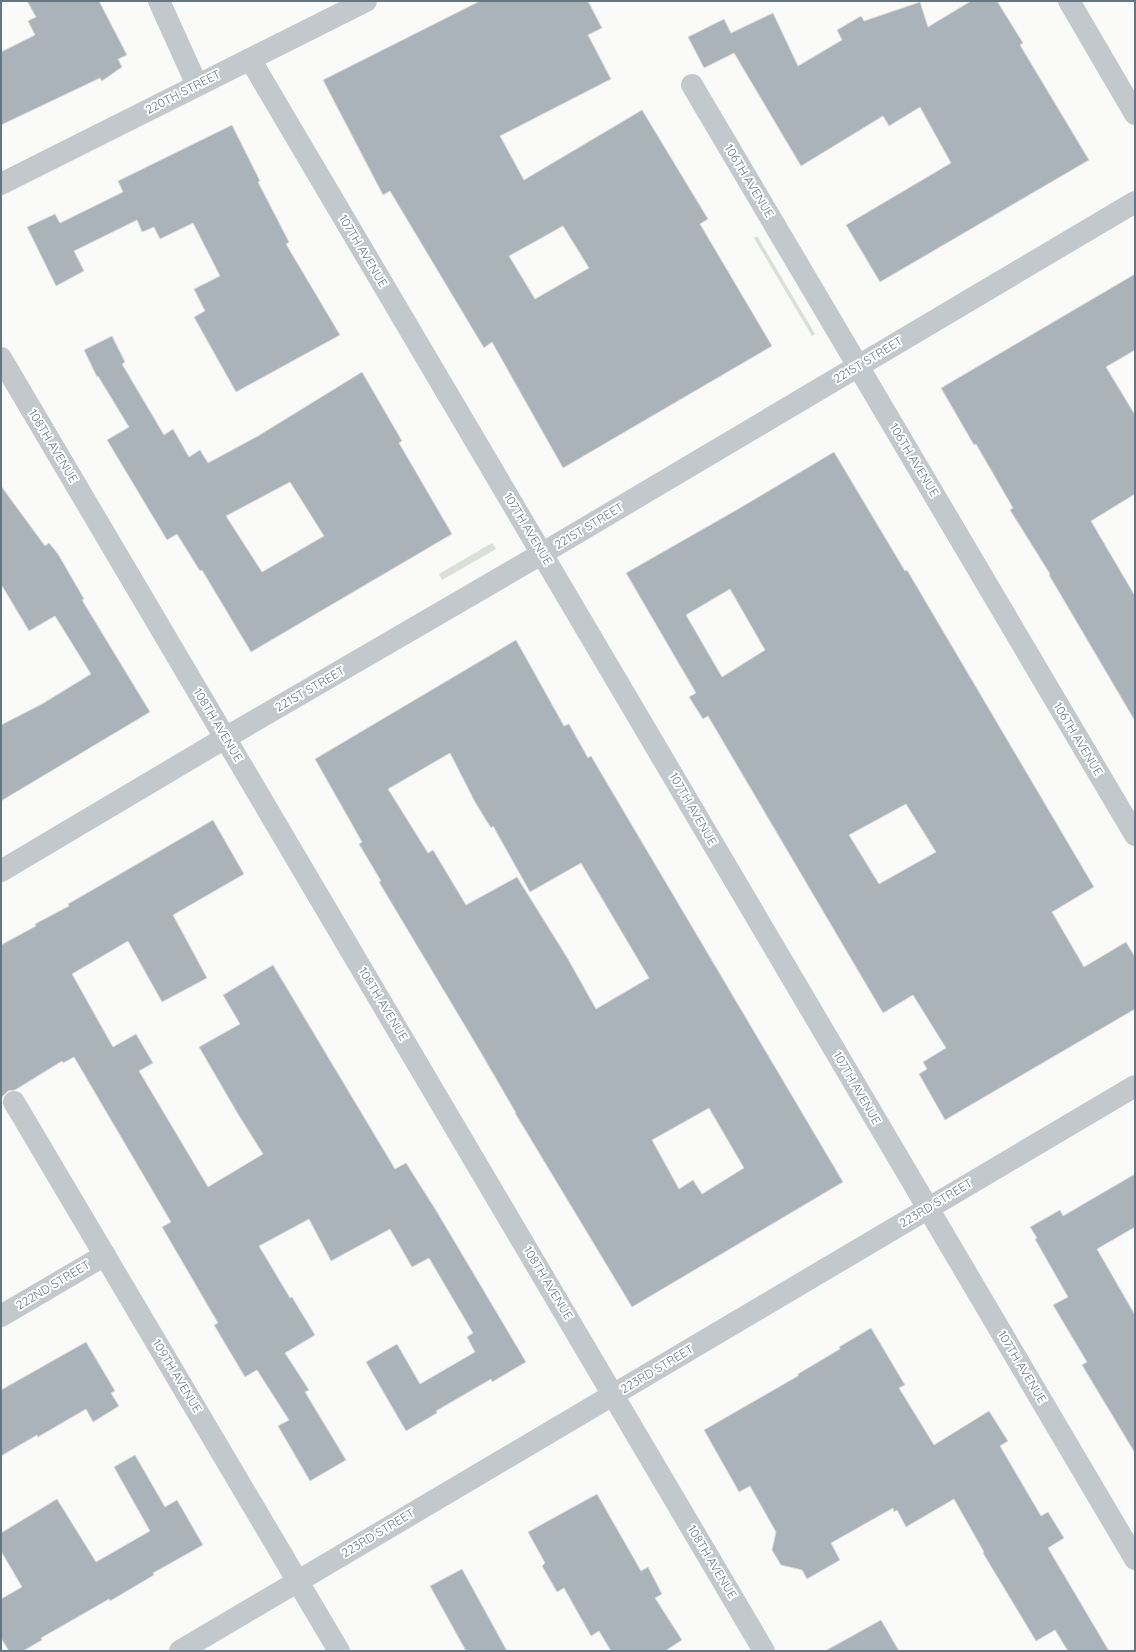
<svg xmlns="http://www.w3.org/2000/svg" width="1136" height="1652" viewBox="0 0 1136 1652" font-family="Quicksand,sans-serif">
<rect width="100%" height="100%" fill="#fafaf8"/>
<g fill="#dadfd7">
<polygon points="757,236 815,334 812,336 754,238"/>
<polygon points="492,543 496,549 442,580 439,574"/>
</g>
<g fill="#aab3b9" stroke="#dcdcda" fill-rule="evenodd">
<polygon points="27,1 99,1 127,55 118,59 122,67 102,81 100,78 1,125 1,52 35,35 28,21 36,17"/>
<path d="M480,1H588L602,28L588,35L611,79L500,136L524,180L642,110L708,219L700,224L772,346L563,468L492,342L484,348L390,191L383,195L323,80ZM563,226L589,268L535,299L509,256Z"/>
<polygon points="971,1 997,1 1023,43 1020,45 1089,160 880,282 846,225 951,163 920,107 889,126 883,116 801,166 734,53 704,68 688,37 724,19 731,33 773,13 798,66 842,40 837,30 861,16 864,21 920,2 928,27"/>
<polygon points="232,125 260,181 258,182 289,242 286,244 340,335 236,392 194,317 205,311 194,289 220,276 193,223 160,239 154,227 142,232 137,220 74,251 84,271 56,286 27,227 55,214 60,223 123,192 118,181"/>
<polygon points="1135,274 1135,350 1106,367 1135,415 1135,494 1091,521 1135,596 1135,721 1049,575 1050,574 1010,510 1013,508 976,444 974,445 941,388"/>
<path d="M112,336L125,362L122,364L164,435L173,429L189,457L200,450L208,463L258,436L362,372L402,441L399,443L452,534L251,652L202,570L200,571L177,534L167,540L107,440L129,427L98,376L97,377L84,350ZM290,482L324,536L262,572L226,516Z"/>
<path d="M834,452L905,571L907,570L1094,887L1052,912L1084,967L1126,942L1135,957V1009L945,1120L919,1074L927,1069L923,1062L946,1048L913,995L883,1013L708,716L703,719L689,697L696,693L626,573L740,508ZM730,589L765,650L722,677L686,615ZM906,804L936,852L879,884L849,835Z"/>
<polygon points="1,486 45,546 49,543 58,554 84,599 82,600 150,712 1,801 1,725 42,704 91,674 55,616 29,631 1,584"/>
<path d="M516,640L564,726L569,724L588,758L591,756L604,778L843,1182L632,1307L515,1113H516L477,1046L379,882L381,881L359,844L362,842L315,759ZM450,753L475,802L491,828L493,826L530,892L581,863L649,978L596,1009L568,959L517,877L466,905L433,850L428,853L388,789ZM709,1108L744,1168L702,1194L693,1180L679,1189L652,1140Z"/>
<polygon points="213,820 244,874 173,915 207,978 162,1002 128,941 72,974 113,1047 136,1034 153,1063 139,1071 208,1187 263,1154 238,1114 199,1047 240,1024 223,995 273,965 395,1169 406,1163 437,1212 526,1362 492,1382 491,1379 436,1411 437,1413 406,1431 366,1362 397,1344 420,1384 475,1352 467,1337 473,1333 429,1258 412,1267 390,1229 331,1261 309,1219 259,1246 290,1298 292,1297 315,1335 285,1353 309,1390 305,1392 346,1460 310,1481 278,1426 289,1420 257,1370 245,1377 214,1325 218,1323 162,1227 171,1222 74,1057 63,1063 62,1061 15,1090 8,1091 1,1098 1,945 36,926 35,924 69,906 68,904 101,885"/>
<polygon points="1135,1174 1135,1227 1097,1249 1135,1315 1135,1453 1082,1365 1087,1362 1053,1305 1068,1297 1035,1239 1037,1238 1030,1227 1060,1210 1063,1216"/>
<polygon points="871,1328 905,1385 899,1388 934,1445 989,1411 1008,1441 1000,1446 1041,1516 1048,1512 1064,1538 1048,1548 1109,1651 1068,1651 1055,1630 1036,1641 983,1553 984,1552 954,1499 906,1527 897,1510 894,1512 893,1508 831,1543 840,1560 807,1579 802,1570 781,1565 772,1550 776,1532 750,1486 739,1492 704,1430 798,1376 798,1374 840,1349 839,1347"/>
<polygon points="86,1342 115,1391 111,1393 119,1406 93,1422 86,1409 38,1437 37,1435 1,1456 1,1390"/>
<polygon points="135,1455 165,1507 177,1500 203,1545 153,1573 154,1575 110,1601 109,1599 41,1638 42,1640 23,1651 9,1651 1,1638 1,1599 22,1587 1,1551 1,1533 57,1499 96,1562 150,1531 114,1467"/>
<polygon points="597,1494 641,1571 648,1567 662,1594 655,1598 682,1640 665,1651 611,1651 599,1631 591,1636 564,1588 557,1592 542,1566 545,1563 528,1532"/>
<polygon points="462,1569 507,1651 466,1651 430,1586"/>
<polygon points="881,1620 899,1651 825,1651"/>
</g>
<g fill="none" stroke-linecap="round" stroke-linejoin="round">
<g stroke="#c3c8cc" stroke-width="22">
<polyline points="159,1 197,85"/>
<polyline points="1069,1 1135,114"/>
<polyline points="250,59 1135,1559"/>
<polyline points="692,85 1135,835"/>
<polyline points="1,184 366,1"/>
<polyline points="1,358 764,1651"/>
<polyline points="1,871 225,738 543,553 1135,202"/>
<polyline points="14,1102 339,1651"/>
<polyline points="1,1316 105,1255"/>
<polyline points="180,1651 1135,1086"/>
</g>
</g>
<g text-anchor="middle" stroke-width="4" stroke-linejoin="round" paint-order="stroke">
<g font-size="12" fill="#657683" stroke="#fff">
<text transform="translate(183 92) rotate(-27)" y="4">220TH STREET</text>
<text transform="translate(749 181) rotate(59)" y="4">106TH AVENUE</text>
<text transform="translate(363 251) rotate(59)" y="4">107TH AVENUE</text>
<text transform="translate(868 360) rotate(-31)" y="4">221ST STREET</text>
<text transform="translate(53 446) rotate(59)" y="4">108TH AVENUE</text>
<text transform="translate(914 460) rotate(59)" y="4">106TH AVENUE</text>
<text transform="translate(589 526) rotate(-31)" y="4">221ST STREET</text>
<text transform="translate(528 529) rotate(59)" y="4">107TH AVENUE</text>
<text transform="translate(310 689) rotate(-30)" y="4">221ST STREET</text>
<text transform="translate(218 725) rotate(59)" y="4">108TH AVENUE</text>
<text transform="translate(1078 739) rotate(59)" y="4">106TH AVENUE</text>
<text transform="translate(693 809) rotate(60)" y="4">107TH AVENUE</text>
<text transform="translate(383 1004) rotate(59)" y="4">108TH AVENUE</text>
<text transform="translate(857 1088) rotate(60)" y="4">107TH AVENUE</text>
<text transform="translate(936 1203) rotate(-31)" y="4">223RD STREET</text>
<text transform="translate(548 1283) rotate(59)" y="4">108TH AVENUE</text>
<text transform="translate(53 1285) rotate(-31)" y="4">222ND STREET</text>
<text transform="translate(1022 1367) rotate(59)" y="4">107TH AVENUE</text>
<text transform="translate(657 1369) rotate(-31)" y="4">223RD STREET</text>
<text transform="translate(177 1376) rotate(59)" y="4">109TH AVENUE</text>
<text transform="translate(378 1533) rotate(-31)" y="4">223RD STREET</text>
<text transform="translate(712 1562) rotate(59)" y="4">108TH AVENUE</text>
</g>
</g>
<rect width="1136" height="1652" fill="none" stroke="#657683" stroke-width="4"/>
</svg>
